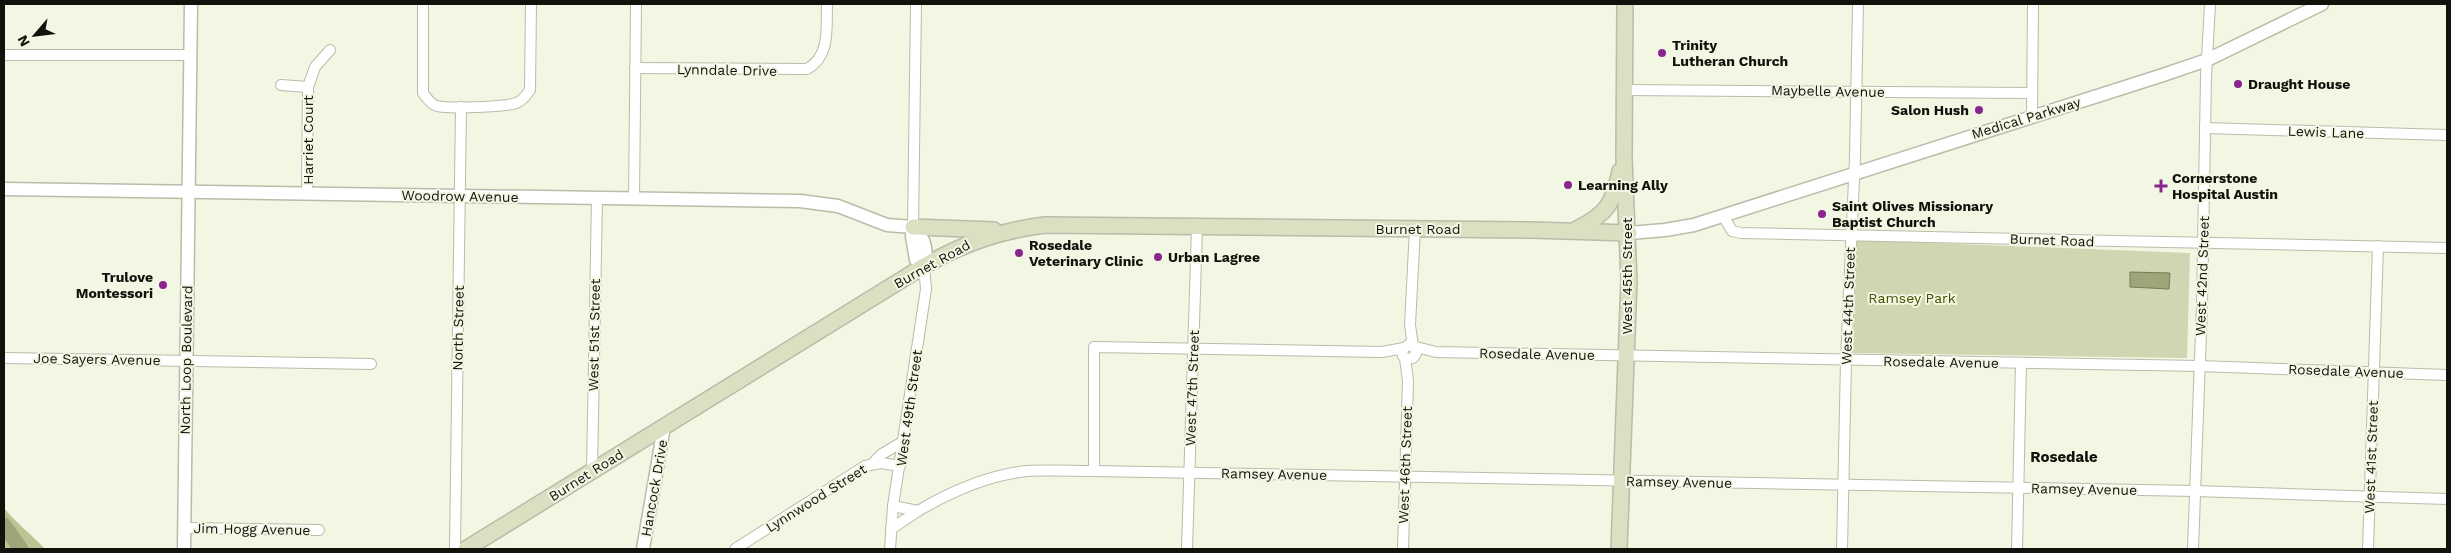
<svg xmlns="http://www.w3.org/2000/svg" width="2451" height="553" viewBox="0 0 2451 553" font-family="'Work Sans',sans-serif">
<rect width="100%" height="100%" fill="#f2f7e3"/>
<polygon fill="#ced6b2" points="1857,240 2190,253 2187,358 1853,353"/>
<path fill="#bac495" d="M4,508C16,523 32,535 45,549H4Z"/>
<polygon fill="#9ca678" stroke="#727a57" points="2130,272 2170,273 2169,289 2130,287"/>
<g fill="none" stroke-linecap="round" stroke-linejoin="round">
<polyline stroke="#9ca678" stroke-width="15" points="4,525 21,549"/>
<defs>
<g id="minor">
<path d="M423,4V93C427,98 430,104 437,106C448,109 506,107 516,103C522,101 526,96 530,90L531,4"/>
<polyline points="4,55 190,55"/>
<path d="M635,68L807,69C831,56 826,27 827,4"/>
<polyline points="281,85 308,87"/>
<polyline points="1624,90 2031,93"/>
<polyline points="2032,116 2033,4"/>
<polyline points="2205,128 2447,135"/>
<polyline points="307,194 308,87 315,67 330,50"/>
<polyline points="634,199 636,4"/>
<polyline points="1723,215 1732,231 1741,233 2447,248"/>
<polyline points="913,227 916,4"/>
<polyline points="1413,346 1410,325 1415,229"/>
<polyline points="1415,348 1416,354 1413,358 1407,359 1403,356 1402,350 1408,345 1436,352 2199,366 2447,375"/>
<polyline points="4,358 371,364"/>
<polyline points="873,463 882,454 904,441"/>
<polyline points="592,471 597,198"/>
<polyline points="1094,471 1094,347 1382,352 1404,348"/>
<path d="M893,506L918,511C952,491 988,475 1027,471C1049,470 1072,471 1094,471L2195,491L2447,499"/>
<polyline points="184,528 319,530"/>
<polyline points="891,529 918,511"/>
<polyline points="455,549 461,107"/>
<polyline points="735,549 865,466 881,463 900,466"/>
<polyline points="890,549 893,506 926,289 924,266"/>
<polyline points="1187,549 1197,227"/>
<polyline points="1403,549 1408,381 1405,358"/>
<polyline points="1842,549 1846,360 1855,157 1858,4"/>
<polyline points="2017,549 2021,363"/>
<polyline points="2193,549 2202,305 2206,77 2210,4"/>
<polyline points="2368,549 2378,246"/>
</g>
<g id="tertiary">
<polyline points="4,189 800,201 838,206 887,225 913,227"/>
<path d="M913,227C925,237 928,252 924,266L916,260L912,236Z"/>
<polyline points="1629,233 1665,230 1694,225 2163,75 2207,60 2322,4"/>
<polyline points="184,549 191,4"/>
<polyline points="643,549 664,427"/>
</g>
<g id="secondary">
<polyline points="913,227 994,230"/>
<path d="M1577,229C1607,214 1613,204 1620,171"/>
<path d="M466,549L924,266C965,243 998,231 1045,225L1532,230L1629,233"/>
<polyline points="1619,549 1629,281 1624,158 1625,4"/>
</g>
</defs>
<use href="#minor" stroke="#b8bca9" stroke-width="12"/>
<use href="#tertiary" stroke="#b8bca9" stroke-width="15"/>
<use href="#secondary" stroke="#b8bca9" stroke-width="18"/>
<use href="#minor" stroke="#fff" stroke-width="10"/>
<use href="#tertiary" stroke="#fff" stroke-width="12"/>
<use href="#secondary" stroke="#dce0c2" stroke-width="15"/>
</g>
<g fill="#89258d" stroke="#f2f7e3" stroke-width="2">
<circle cx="1662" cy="53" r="5"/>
<circle cx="2238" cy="84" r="5"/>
<circle cx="1979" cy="110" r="5"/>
<circle cx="1568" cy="185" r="5"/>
<path d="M2158.5 178.5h5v5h5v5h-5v5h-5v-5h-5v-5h5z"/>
<circle cx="1822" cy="214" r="5"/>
<circle cx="1019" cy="253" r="5"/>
<circle cx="1158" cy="257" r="5"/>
<circle cx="163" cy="285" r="5"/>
</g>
<g text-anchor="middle" stroke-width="4" stroke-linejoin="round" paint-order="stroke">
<g font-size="14" font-weight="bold" fill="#11120b" stroke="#f2f7e3" text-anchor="start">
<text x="1672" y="50">Trinity<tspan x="1672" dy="16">Lutheran Church</tspan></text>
<text x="2248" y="89">Draught House</text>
<text x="1969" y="115" text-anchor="end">Salon Hush</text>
<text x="2172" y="183">Cornerstone<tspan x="2172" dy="16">Hospital Austin</tspan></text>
<text x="1578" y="190">Learning Ally</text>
<text x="1832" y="211">Saint Olives Missionary<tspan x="1832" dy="16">Baptist Church</tspan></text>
<text x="1029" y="250">Rosedale<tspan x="1029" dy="16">Veterinary Clinic</tspan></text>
<text x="1168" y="262">Urban Lagree</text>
<text x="153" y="282" text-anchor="end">Trulove<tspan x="153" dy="16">Montessori</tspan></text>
</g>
<g font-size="14" fill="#11120b" stroke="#f2f7e3">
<text transform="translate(727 70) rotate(1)" y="5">Lynndale Drive</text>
<text transform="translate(1828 91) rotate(1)" y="5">Maybelle Avenue</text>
<text transform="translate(2026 118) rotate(-17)" y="5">Medical Parkway</text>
<text transform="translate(2326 132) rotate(2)" y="5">Lewis Lane</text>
<text transform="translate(308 140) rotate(-90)" y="5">Harriet Court</text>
<text transform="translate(460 196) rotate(1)" y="5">Woodrow Avenue</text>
<text x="1418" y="234">Burnet Road</text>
<text transform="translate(2052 240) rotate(2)" y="5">Burnet Road</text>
<text transform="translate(932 264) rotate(-29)" y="5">Burnet Road</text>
<text transform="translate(1627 276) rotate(-90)" y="5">West 45th Street</text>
<text transform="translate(2202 276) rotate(-88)" y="5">West 42nd Street</text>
<text transform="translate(1848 306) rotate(-88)" y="5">West 44th Street</text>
<text transform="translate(458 328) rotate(-89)" y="5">North Street</text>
<text transform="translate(594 335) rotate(-89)" y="5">West 51st Street</text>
<text transform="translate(1537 354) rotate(1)" y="5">Rosedale Avenue</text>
<text transform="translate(97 359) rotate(1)" y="5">Joe Sayers Avenue</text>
<text transform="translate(186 360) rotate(-89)" y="5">North Loop Boulevard</text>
<text transform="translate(1941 362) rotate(1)" y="5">Rosedale Avenue</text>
<text transform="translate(2346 371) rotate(2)" y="5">Rosedale Avenue</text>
<text transform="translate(1192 388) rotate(-88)" y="5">West 47th Street</text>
<text transform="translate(909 408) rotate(-82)" y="5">West 49th Street</text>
<text transform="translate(2371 457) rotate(-88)" y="5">West 41st Street</text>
<text transform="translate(1405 465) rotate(-88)" y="5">West 46th Street</text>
<text transform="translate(1274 474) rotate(1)" y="5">Ramsey Avenue</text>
<text transform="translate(586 475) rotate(-32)" y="5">Burnet Road</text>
<text transform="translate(1679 482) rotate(1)" y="5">Ramsey Avenue</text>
<text transform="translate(654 488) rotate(-80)" y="5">Hancock Drive</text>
<text transform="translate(2084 489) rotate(1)" y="5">Ramsey Avenue</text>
<text transform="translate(816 498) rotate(-32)" y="5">Lynnwood Street</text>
<text transform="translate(252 529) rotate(1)" y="5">Jim Hogg Avenue</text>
</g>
<g font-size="14" fill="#465001" stroke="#f2f7e3">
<text x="1912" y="303">Ramsey Park</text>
</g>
<g font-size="15" font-weight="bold" fill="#11120b" stroke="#f2f7e3">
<text x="2064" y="462">Rosedale</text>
</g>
</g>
<rect width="2451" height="553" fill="none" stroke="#11120b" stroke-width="10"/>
<g transform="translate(35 35) rotate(242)" stroke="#f2f7e3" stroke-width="4" paint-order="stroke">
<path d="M0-4L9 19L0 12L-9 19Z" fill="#11120b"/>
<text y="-8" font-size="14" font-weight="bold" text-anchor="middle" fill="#11120b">N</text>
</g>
</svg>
